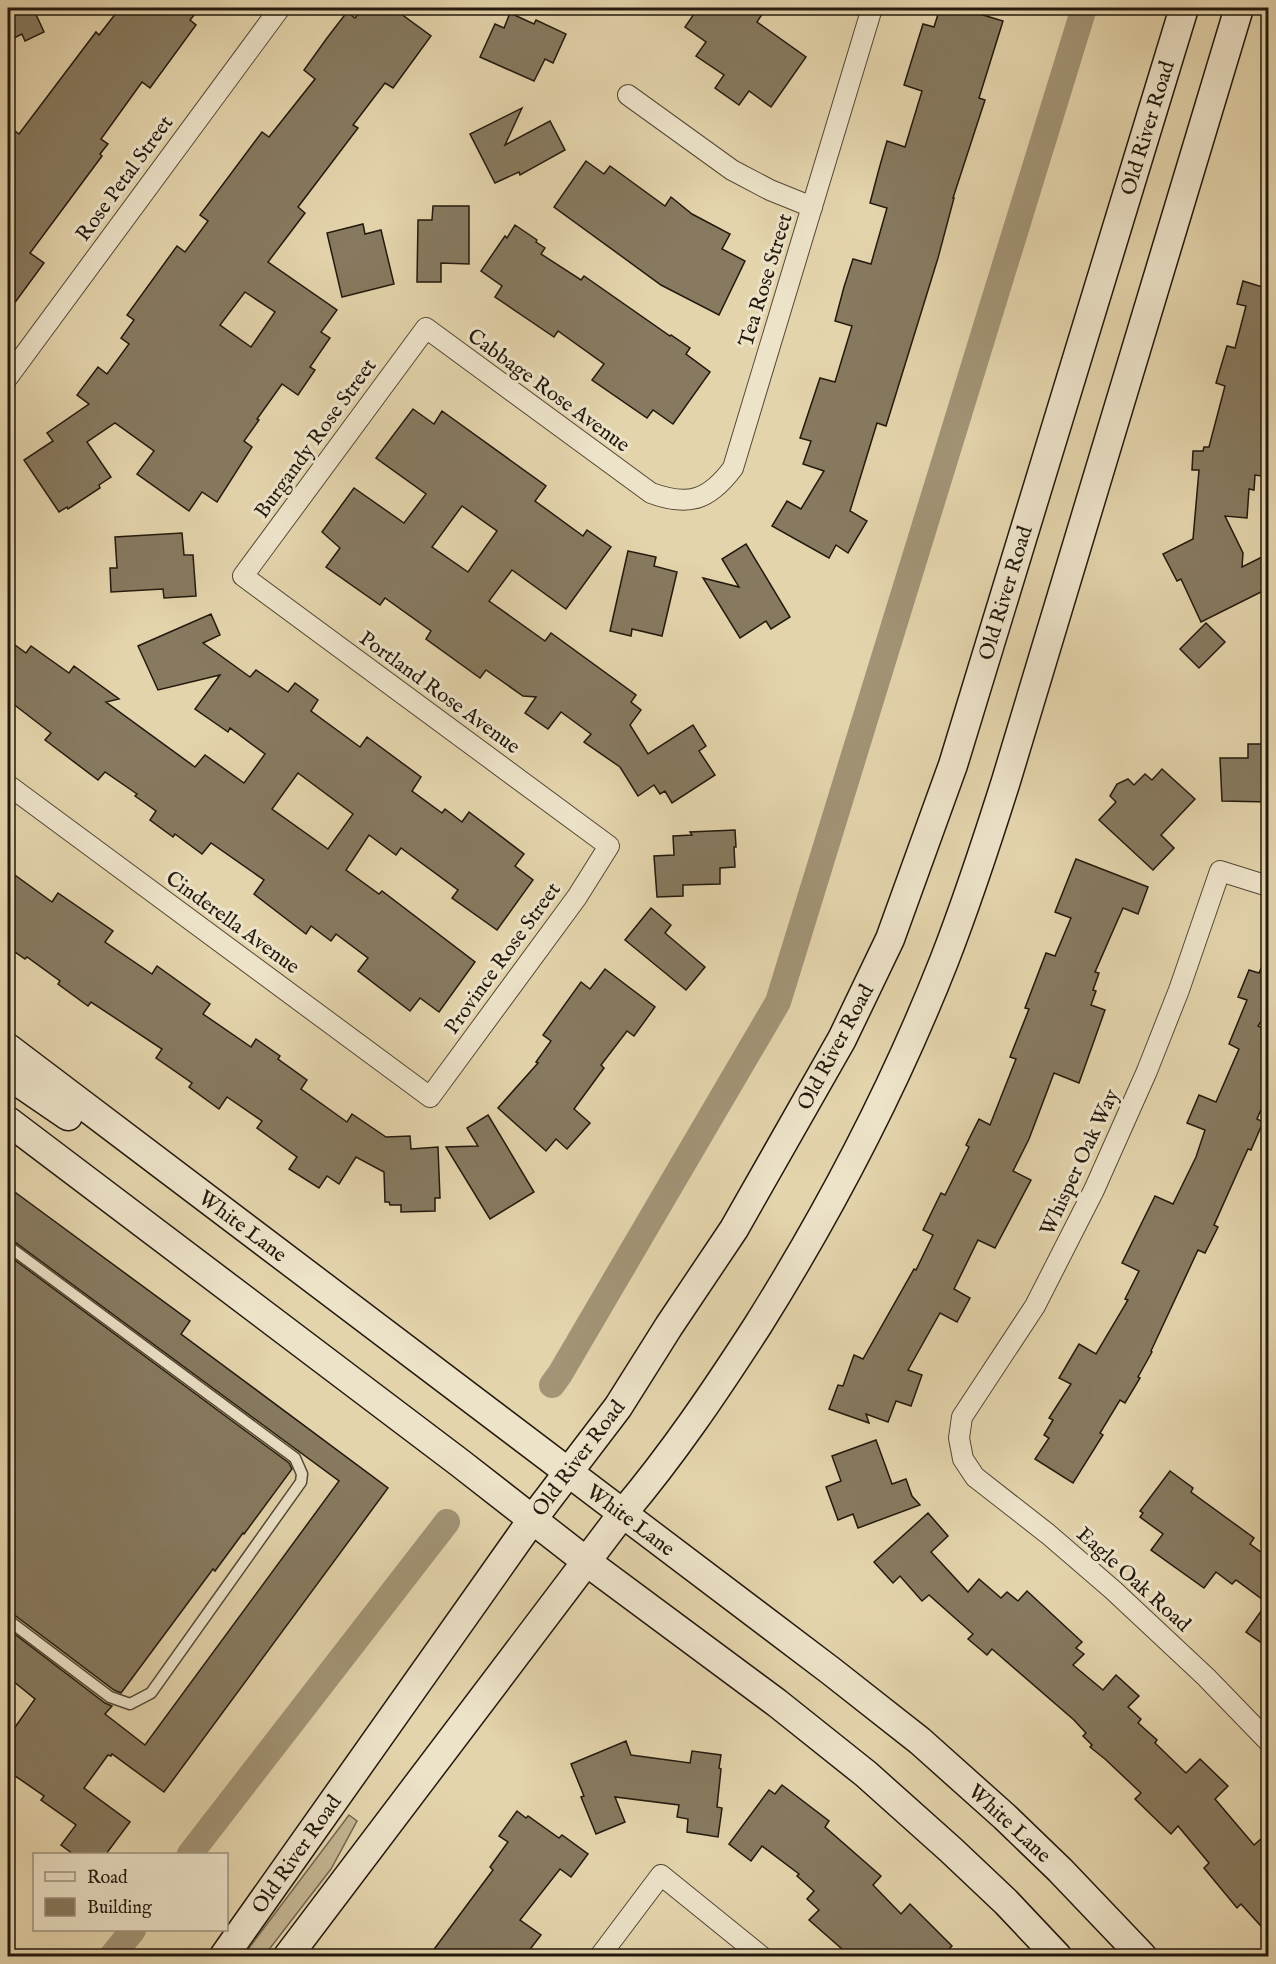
<svg xmlns="http://www.w3.org/2000/svg" width="1276" height="1964" viewBox="0 0 1276 1964" font-family="'IM FELL English',serif">
<rect width="100%" height="100%" fill="#e4d4ac"/>
<filter id="stains"><feTurbulence type="fractalNoise" baseFrequency=".00333" numOctaves="4"/><feColorMatrix values="0 0 0 0 .2 0 0 0 0 .09 0 0 0 0 .02 0 0 0 .5 -.17"/></filter>
<radialGradient id="worn" r=".72"><stop offset=".6" stop-color="#630" stop-opacity="0"/><stop offset="1" stop-color="#630" stop-opacity=".3"/></radialGradient>
<polygon fill="#c3b491" stroke="#73664f" stroke-width="1.5" points="349,1815 357,1821 331,1869 264,1956 243,1956"/>
<g fill="none" stroke-linecap="round" stroke-linejoin="round">
<g stroke="#a29476" stroke-width="26">
<polyline points="552,1385 560,1374 778,1002 1084,8"/>
<polyline points="190,1854 447,1522"/>
<polyline points="112,1956 133,1930"/>
</g>
</g>
<g fill="#877a60" stroke="#23190d" stroke-width="1.5" fill-rule="evenodd">
<polygon points="8,8 33,8 44,32 25,41 22,34 8,41"/>
<polygon points="120,8 200,8 190,20 196,25 150,88 142,82 101,139 108,144 100,154 102,156 30,253 44,263 8,312 8,141 15,131 19,134 96,32 99,35"/>
<path d="M363,8H393L431,36L393,88L385,83L353,125L358,128L298,207L305,213L268,262L337,310L321,332L330,338L310,367L315,370L298,395L282,384L257,419L259,420L244,441L252,447L217,502L202,492L189,511L137,474L154,451L115,423L87,442L111,477L99,485L100,488L68,509L67,507L59,512L24,460L53,441L47,433L89,404L77,395L98,367L107,374L129,344L121,338L134,320L127,315L177,246L185,252L208,221L200,215L262,132L269,137L315,79L304,70L327,38L347,12L355,18ZM245,292L275,312L251,347L220,325Z"/>
<polygon points="698,8 766,8 757,22 806,57 771,107 749,91 739,105 715,88 724,75 696,56 706,42 685,27"/>
<polygon points="940,8 960,8 1003,21 979,98 985,100 953,198 954,198 938,258 886,426 877,423 850,511 867,521 848,553 836,545 829,558 772,526 787,501 801,509 824,471 803,464 811,441 800,438 820,378 835,382 852,326 835,321 844,287 853,259 871,264 887,208 870,203 879,169 887,141 905,147 922,91 904,85 923,24 934,27"/>
<polygon points="510,13 534,24 536,20 566,34 553,63 545,59 534,81 480,57 495,24 504,28"/>
<polygon points="522,108 505,145 550,121 565,150 520,175 519,172 495,183 470,134"/>
<polygon points="586,161 604,174 610,166 665,206 671,197 692,214 730,234 722,249 745,261 719,315 661,285 554,207"/>
<polygon points="433,206 469,206 469,264 441,263 441,282 417,282 418,220 432,220"/>
<polygon points="363,224 365,234 381,230 394,284 342,297 327,233"/>
<polygon points="515,225 537,240 536,242 545,248 541,254 581,280 584,276 670,336 671,335 690,348 686,354 710,372 673,424 653,410 647,418 592,380 604,364 558,331 554,337 495,297 502,286 481,271 505,236 507,238"/>
<polygon points="1243,281 1269,289 1269,477 1255,475 1254,490 1249,489 1247,518 1225,516 1243,553 1242,567 1262,557 1269,570 1269,588 1201,622 1181,579 1177,581 1163,554 1193,539 1199,470 1192,470 1193,451 1203,451 1204,447 1209,447 1225,386 1216,383 1227,346 1235,348 1246,306 1237,304"/>
<path d="M413,409L434,424L442,411L546,486L535,501L583,536L587,530L611,547L566,609L512,570L489,601L545,641L551,633L636,695L631,702L641,710L630,725L648,754L693,725L706,746L699,751L715,775L672,803L665,791L660,794L654,785L638,796L620,767L584,742L591,734L561,712L548,729L525,713L536,697L523,696L486,670L480,678L426,639L431,631L385,598L380,605L326,567L340,548L322,532L354,488L404,523L426,494L376,458ZM462,506L497,531L468,572L432,547Z"/>
<polygon points="182,533 184,555 193,555 196,596 164,598 163,589 111,592 110,568 117,568 115,537"/>
<polygon points="746,544 790,617 771,629 766,621 740,638 703,578 739,587 722,559"/>
<polygon points="628,551 656,557 654,566 677,572 662,636 632,629 631,636 610,631"/>
<path d="M211,614L220,635L203,643L250,677L256,670L288,692L295,683L318,700L311,711L360,747L367,737L421,777L412,791L442,813L445,809L462,822L469,812L524,854L515,866L533,880L497,930L452,898L458,890L401,848L396,855L369,835L346,870L379,894L382,891L475,962L439,1012L420,998L410,1011L358,971L368,958L336,934L331,941L311,926L306,934L254,894L264,880L211,843L202,854L175,834L173,837L150,820L156,811L135,796L137,794L105,772L98,780L45,740L51,733L8,700V656L15,645L26,653L31,646L69,673L74,666L119,699L106,702L195,767L205,755L244,783L265,754L230,728L228,732L195,709L220,675L158,690L138,646ZM298,773L353,814L328,849L272,809Z"/>
<polygon points="1206,623 1225,642 1199,668 1180,649"/>
<polygon points="1248,744 1266,744 1266,758 1269,757 1269,802 1222,801 1220,758 1248,758"/>
<polygon points="1162,769 1195,799 1161,835 1174,848 1153,870 1099,820 1116,802 1110,796 1117,784 1128,779 1134,785 1145,774 1152,780"/>
<polygon points="735,830 736,847 734,847 735,867 720,868 720,884 683,885 683,896 657,897 654,856 674,855 673,836 692,835 690,832"/>
<polygon points="1076,859 1148,887 1138,914 1123,908 1095,972 1099,973 1093,990 1096,991 1091,1005 1105,1010 1079,1083 1054,1073 1029,1139 1013,1171 1031,1180 995,1248 978,1240 954,1289 970,1298 957,1322 940,1313 908,1370 922,1375 911,1406 896,1401 888,1422 866,1414 869,1423 829,1409 838,1385 843,1386 854,1355 863,1359 914,1269 916,1270 933,1235 923,1230 941,1193 945,1195 969,1147 966,1145 979,1119 990,1125 1016,1059 1010,1057 1029,1009 1025,1008 1046,953 1055,956 1071,918 1055,912"/>
<polygon points="8,870 52,902 58,893 113,931 105,942 152,974 157,966 210,1004 203,1014 251,1047 256,1039 280,1056 278,1059 307,1080 301,1089 347,1122 352,1114 386,1137 410,1136 411,1149 438,1147 440,1198 435,1198 435,1211 401,1212 401,1205 390,1205 389,1202 385,1202 384,1172 356,1157 339,1184 327,1176 319,1188 289,1169 297,1157 257,1128 262,1121 227,1097 219,1109 189,1087 192,1083 156,1058 162,1049 91,1002 88,1006 58,984 60,981 27,957 25,959 8,947"/>
<polygon points="651,908 671,925 665,933 705,967 686,990 625,940"/>
<polygon points="1269,950 1269,1009 1258,1026 1269,1031 1269,1091 1257,1119 1263,1122 1251,1150 1248,1149 1214,1225 1218,1227 1205,1253 1198,1250 1151,1351 1152,1352 1138,1377 1140,1378 1125,1403 1120,1400 1100,1433 1103,1435 1073,1483 1035,1459 1049,1438 1044,1435 1053,1420 1049,1418 1071,1384 1059,1378 1079,1344 1096,1354 1128,1300 1125,1299 1139,1271 1122,1263 1155,1196 1173,1204 1196,1157 1205,1130 1187,1123 1199,1095 1216,1102 1239,1049 1229,1044 1247,1000 1238,997 1249,970 1259,973"/>
<polygon points="605,969 655,1007 634,1036 627,1031 601,1065 604,1068 574,1109 590,1123 567,1149 556,1139 546,1151 498,1108 538,1063 536,1062 551,1041 543,1035 581,982 590,989"/>
<polygon points="488,1115 534,1192 490,1219 446,1147 478,1146 467,1128"/>
<polygon points="8,1187 190,1321 181,1334 388,1488 164,1792 112,1754 111,1756 108,1755 84,1788 130,1822 106,1854 73,1854 61,1845 76,1825 41,1800 44,1796 8,1771 8,1737 35,1699 8,1677 8,1629 105,1703 112,1706 105,1714 145,1745 339,1481 12,1240 8,1239"/>
<polygon points="8,1255 289,1463 292,1469 244,1534 243,1533 215,1571 213,1569 121,1693 114,1690 13,1614 8,1613"/>
<polygon points="876,1440 892,1484 906,1479 912,1496 920,1505 858,1528 853,1514 838,1520 826,1487 841,1481 832,1456"/>
<polygon points="1170,1471 1193,1488 1191,1492 1254,1538 1250,1544 1269,1558 1269,1648 1246,1632 1267,1603 1236,1580 1232,1584 1216,1572 1204,1588 1151,1550 1163,1534 1140,1517 1143,1513 1140,1511"/>
<polygon points="928,1513 948,1536 931,1552 968,1592 979,1579 1001,1598 1007,1592 1018,1601 1027,1591 1082,1642 1076,1648 1084,1654 1073,1665 1103,1690 1116,1675 1139,1696 1128,1707 1141,1719 1138,1723 1157,1740 1155,1743 1186,1773 1200,1759 1228,1786 1215,1799 1254,1845 1269,1832 1269,1935 1241,1904 1237,1908 1204,1868 1209,1863 1178,1826 1171,1834 1135,1799 1141,1793 1105,1759 1090,1747 1092,1745 1083,1736 1086,1733 1074,1720 992,1649 987,1655 968,1639 973,1634 929,1595 922,1601 900,1576 893,1583 874,1562"/>
<polygon points="626,1741 631,1755 690,1763 692,1751 721,1755 719,1768 721,1769 717,1807 722,1808 718,1837 687,1832 688,1819 677,1817 679,1805 615,1797 625,1822 596,1834 581,1797 584,1796 571,1764"/>
<polygon points="782,1785 829,1821 825,1827 881,1876 873,1885 901,1914 910,1904 952,1946 942,1956 850,1956 809,1920 819,1910 807,1899 814,1891 797,1876 799,1874 762,1846 751,1861 729,1844 769,1790 775,1794"/>
<polygon points="517,1811 526,1818 528,1816 559,1838 562,1835 588,1854 571,1877 560,1869 520,1920 541,1935 525,1956 429,1956 493,1870 490,1867 508,1842 499,1836"/>
</g>
<g fill="none" stroke-linecap="round" stroke-linejoin="round">
<defs>
<polyline id="service" points="8,1246 295,1458 302,1474 301,1482 151,1693 130,1704 110,1697 8,1620"/>
<g id="minor">
<polyline points="628,95 732,170 770,190 812,207"/>
<polyline points="8,377 280,8"/>
<path d="M8,785L430,1097L577,897L609,846L243,576L426,328L651,493C689,507 709,500 733,468L872,8"/>
<polyline points="1268,886 1220,871 1179,990 1147,1071 1094,1190 1035,1306 962,1417 959,1438 963,1459 975,1477 1048,1534 1113,1590 1206,1677 1268,1741"/>
<polyline points="600,1956 661,1875 761,1956"/>
</g>
<g id="secondary">
<polyline points="8,1048 831,1671 920,1741 1005,1817 1060,1870 1142,1956"/>
<polyline points="8,1075 68,1116"/>
<polyline points="8,1121 460,1463 587,1562 777,1703 866,1774 951,1850 1006,1902 1057,1956"/>
<polyline points="224,1956 532,1520 618,1407 669,1326 734,1229 842,1039 890,939 953,765 1184,8"/>
<path d="M288,1956L623,1513C673,1454 716,1390 758,1325C830,1210 894,1088 944,961C967,902 987,841 1006,781L1239,8"/>
</g>
</defs>
<use href="#service" stroke="#534835" stroke-width="13"/>
<use href="#minor" stroke="#534835" stroke-width="22"/>
<use href="#secondary" stroke="#23190d" stroke-width="31"/>
<use href="#service" stroke="#ede3c9" stroke-width="10"/>
<use href="#minor" stroke="#ede3c9" stroke-width="20"/>
<use href="#secondary" stroke="#ede3c9" stroke-width="28"/>
</g>
<g text-anchor="middle" stroke-width="6" stroke-linejoin="round" paint-order="stroke">
<g font-size="21" fill="#23190d" stroke="#ede3c9">
<text transform="translate(1147 128) rotate(-73)" y="7">Old River Road</text>
<text transform="translate(124 178) rotate(-54)" y="7">Rose Petal Street</text>
<text transform="translate(765 280) rotate(-73)" y="7">Tea Rose Street</text>
<text transform="translate(549 390) rotate(36)" y="7">Cabbage Rose Avenue</text>
<text transform="translate(315 438) rotate(-54)" y="7">Burgandy Rose Street</text>
<text transform="translate(1005 593) rotate(-73)" y="7">Old River Road</text>
<text transform="translate(440 692) rotate(36)" y="7">Portland Rose Avenue</text>
<text transform="translate(233 922) rotate(36)" y="7">Cinderella Avenue</text>
<text transform="translate(502 958) rotate(-54)" y="7">Province Rose Street</text>
<text transform="translate(835 1047) rotate(-62)" y="7">Old River Road</text>
<text transform="translate(1079 1162) rotate(-65)" y="7">Whisper Oak Way</text>
<text transform="translate(243 1226) rotate(37)" y="7">White Lane</text>
<text transform="translate(578 1458) rotate(-53)" y="7">Old River Road</text>
<text transform="translate(631 1520) rotate(37)" y="7">White Lane</text>
<text transform="translate(1134 1579) rotate(42)" y="7">Eagle Oak Road</text>
<text transform="translate(1010 1823) rotate(43)" y="7">White Lane</text>
<text transform="translate(296 1854) rotate(-55)" y="7">Old River Road</text>
</g>
</g>
<rect width="1276" height="1964" fill="none" stroke="#e4d4ac" stroke-width="30"/>
<rect x="9" y="9" width="1258" height="1946" fill="none" stroke="#23190d" stroke-width="3"/>
<rect x="15" y="15" width="1246" height="1934" fill="none" stroke="#23190d" stroke-width="1.5"/>
<rect x="33" y="1853" width="195" height="78" fill="#ede3c9" stroke="#9c927e" stroke-width="1.5"/>
<rect x="45" y="1872" width="30" height="9" fill="#ede3c9" stroke="#9c927e" stroke-width="1.5"/>
<text x="87" y="1883" font-size="18" fill="#23190d">Road</text>
<rect x="45" y="1898" width="30" height="18" fill="#877a60" stroke="#9c927e" stroke-width="1.5"/>
<text x="87" y="1913" font-size="18" fill="#23190d">Building</text>
<rect width="100%" height="100%" filter="url(#stains)"/>
<rect width="100%" height="100%" fill="url(#worn)"/>
</svg>
